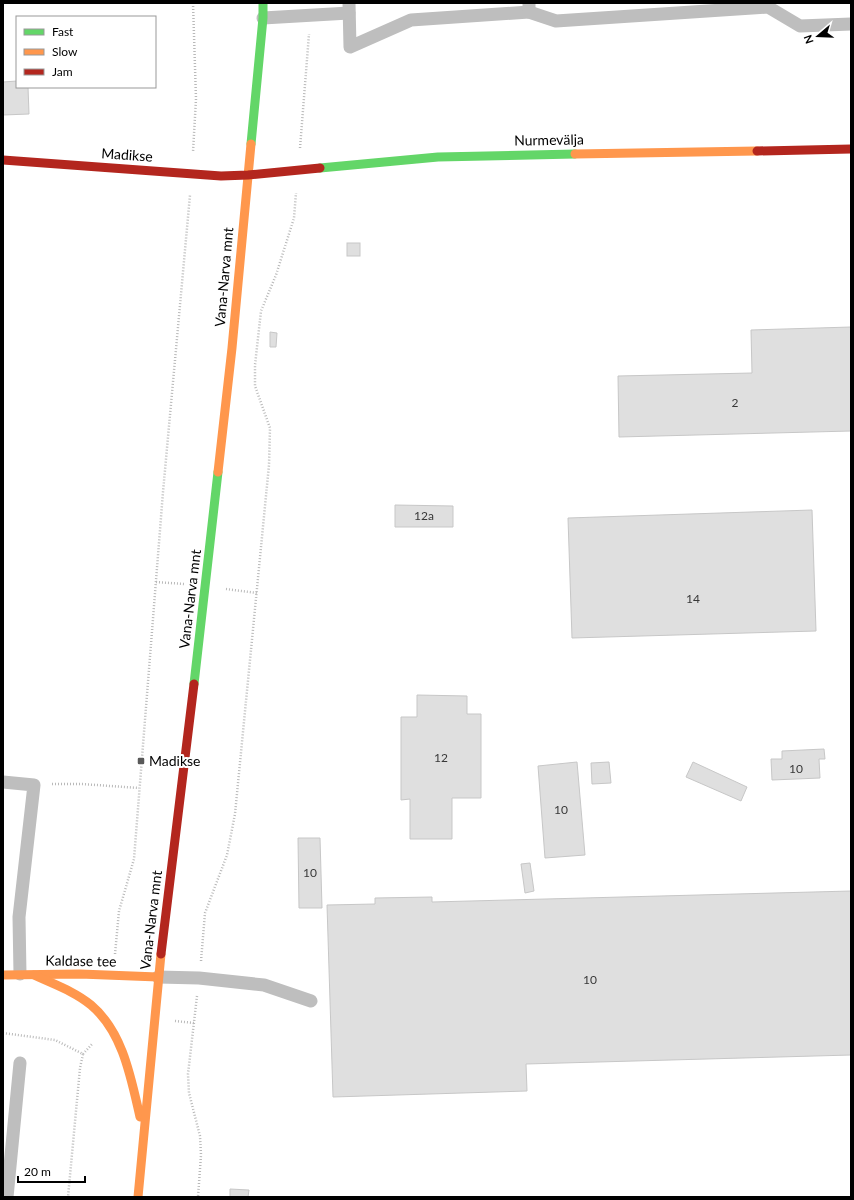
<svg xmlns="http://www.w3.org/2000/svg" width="854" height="1200" viewBox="0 0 854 1200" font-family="Lato,sans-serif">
<rect width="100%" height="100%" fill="#fff"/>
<g fill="#dfdfdf" stroke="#c7c7c7">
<polygon points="17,81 17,87 28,87 29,114 3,115 3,82"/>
<rect x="347" y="243" width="13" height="13"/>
<polygon points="851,327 851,431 619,437 618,376 752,373 751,330"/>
<polygon points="270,332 277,333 276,347 270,347"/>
<polygon points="395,505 453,506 453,527 395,527"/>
<polygon points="812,510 816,631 572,638 568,518"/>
<polygon points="417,695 467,696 467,714 481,714 481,798 452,798 452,839 410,839 410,799 401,800 401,717 417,717"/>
<polygon points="824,749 825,759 819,759 820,778 772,780 771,759 782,759 782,751"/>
<polygon points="577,762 585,855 545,858 538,766"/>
<polygon points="609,762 611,783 592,784 591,763"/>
<polygon points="693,762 747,787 741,801 686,777"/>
<polygon points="298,838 320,838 322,908 299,908"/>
<polygon points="530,863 534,891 525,893 521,864"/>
<polygon points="851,891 851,1055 526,1064 527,1091 333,1097 327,905 375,904 375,898 432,897 432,902"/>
<polygon points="230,1189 249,1190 248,1197 230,1197"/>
</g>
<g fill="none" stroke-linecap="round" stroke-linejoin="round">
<g stroke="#b9b9b9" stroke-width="2.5" stroke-dasharray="1 2" stroke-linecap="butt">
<polyline points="193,3 196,99 193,152"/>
<polyline points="300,148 309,34"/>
<polyline points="156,582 184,584"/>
<polyline points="226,589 257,593"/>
<polyline points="52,784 82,784 139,788"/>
<polyline points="115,954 119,911 134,859 163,492 190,195"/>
<polyline points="201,961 205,913 227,855 235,814 269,465 270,428 255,386 255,365 261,311 276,275 294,218 296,193"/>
<polyline points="197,996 188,1074 189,1093 200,1136 201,1155 198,1197"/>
<polyline points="175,1021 194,1023"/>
<polyline points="3,1033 55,1040 83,1054 80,1068 68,1197"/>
<polyline points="83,1054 93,1043"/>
</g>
<g stroke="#bebebe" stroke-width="13">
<polyline points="349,3 350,47 411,20 529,12 529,3"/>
<polyline points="529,12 556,21 768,7 800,26 851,24"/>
<polyline points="263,18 349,13"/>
<polyline points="3,782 34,785 19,917 20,974"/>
<polyline points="158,977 199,978 264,985 311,1001"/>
<polyline points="7,1197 20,1063"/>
</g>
<g stroke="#63d668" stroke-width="9">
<polyline points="251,144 263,18 263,3"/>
<polyline points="320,168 438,157 575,154"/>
<polyline points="194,684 218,472"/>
</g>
<g stroke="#ff974d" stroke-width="9">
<polyline points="575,154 757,151"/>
<polyline points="218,472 232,348 251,144"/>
<polyline points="3,975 80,974 158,977"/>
<path d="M34,975C53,984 74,991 91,1005C123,1032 131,1078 140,1117"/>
<polyline points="138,1197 161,954"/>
</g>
<g stroke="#b3261e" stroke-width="9">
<polyline points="757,151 851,149"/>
<polyline points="3,160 221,176 248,175 320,168"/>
<polyline points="161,954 194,684"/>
</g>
</g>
<rect fill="#595959" stroke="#fff" stroke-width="1.5" x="137" y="757" width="8" height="8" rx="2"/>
<g text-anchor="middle" stroke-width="4" stroke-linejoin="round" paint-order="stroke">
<g font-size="12" fill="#383838">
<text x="735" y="407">2</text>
<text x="424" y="520">12a</text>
<text x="693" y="603">14</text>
<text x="441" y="762">12</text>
<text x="796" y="773">10</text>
<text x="561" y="814">10</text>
<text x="310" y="877">10</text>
<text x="590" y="984">10</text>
</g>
<g font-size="14" fill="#000" stroke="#fff">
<text transform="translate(549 140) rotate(-1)" y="5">Nurmevälja</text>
<text transform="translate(127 155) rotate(4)" y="5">Madikse</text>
<text transform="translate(224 277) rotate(-85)" y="5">Vana-Narva mnt</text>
<text transform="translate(190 599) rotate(-83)" y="5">Vana-Narva mnt</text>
<text transform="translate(151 920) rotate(-83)" y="5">Vana-Narva mnt</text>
<text transform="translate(81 961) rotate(1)" y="5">Kaldase tee</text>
</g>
<g font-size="14" fill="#000" stroke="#fff" text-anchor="start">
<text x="149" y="766">Madikse</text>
</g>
</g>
<rect width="854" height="1200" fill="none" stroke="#000000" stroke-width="8"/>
<rect x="16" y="16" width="140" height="72" fill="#ffffff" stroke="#999999"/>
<rect x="24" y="29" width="20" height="6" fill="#63d668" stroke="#999999"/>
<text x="52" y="36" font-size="12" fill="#000000">Fast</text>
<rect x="24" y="49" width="20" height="6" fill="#ff974d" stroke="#999999"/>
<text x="52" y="56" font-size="12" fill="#000000">Slow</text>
<rect x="24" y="69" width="20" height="6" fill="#b3261e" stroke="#999999"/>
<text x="52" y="76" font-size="12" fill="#000000">Jam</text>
<g transform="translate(818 36) rotate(251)" stroke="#ffffff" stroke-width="3" paint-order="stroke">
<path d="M0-3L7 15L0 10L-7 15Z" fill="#000000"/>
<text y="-6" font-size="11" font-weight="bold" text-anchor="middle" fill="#000000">N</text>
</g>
<path d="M18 1176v6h67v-6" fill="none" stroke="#000000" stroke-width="2"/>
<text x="24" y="1176" font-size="12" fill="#000000" stroke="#ffffff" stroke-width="3" paint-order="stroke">20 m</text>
</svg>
